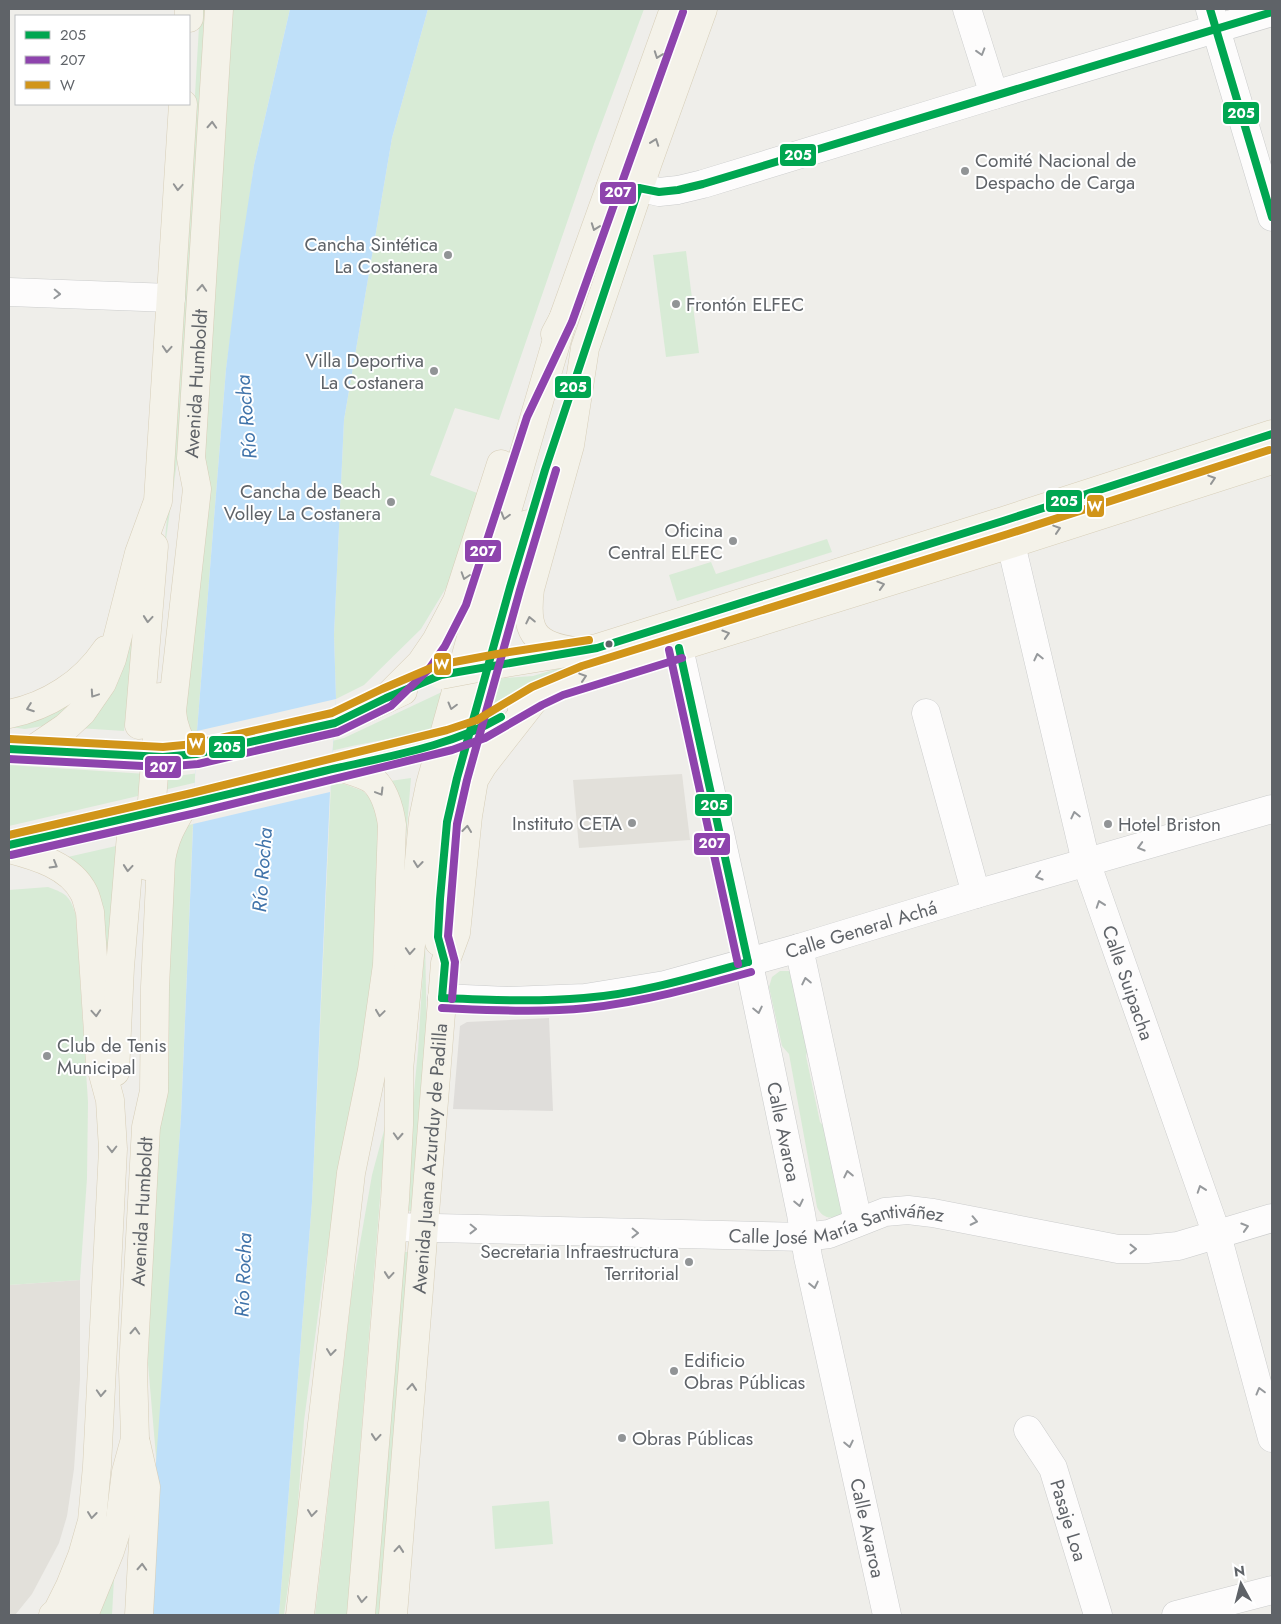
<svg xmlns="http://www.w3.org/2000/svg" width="1281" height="1624" viewBox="0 0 1281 1624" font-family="Jost,sans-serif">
<rect width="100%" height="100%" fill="#efeeea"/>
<polygon fill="#dfddda" points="549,1018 553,1111 453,1109 460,1026 467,1022"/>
<g fill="#e2e0da">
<polygon points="682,774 690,840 579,848 573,780"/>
<polygon points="80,1280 80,1379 74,1469 67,1516 59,1543 32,1594 15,1615 9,1615 9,1285"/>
</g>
<g fill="#d8ebd6">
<polygon points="200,9 208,9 184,413 163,560 176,422"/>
<polygon points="230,9 290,9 254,165 226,369 197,731 185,733 178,705"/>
<polygon points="428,9 644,9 594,144 499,420 455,408 430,475 477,493 449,583 421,629 364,685 336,699 334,635 344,420 392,138"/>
<polygon points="686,251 699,353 666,357 653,255"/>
<polygon points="827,539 832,552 677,601 669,575 711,562 716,574"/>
<polygon points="141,578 124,731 78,728"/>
<polygon points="643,643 526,691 464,720 440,729 352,746 9,826 9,765 177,776 206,772 344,738 444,691 504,678 533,676"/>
<polygon points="68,699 79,702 49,725 25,729 9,727"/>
<polygon points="411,778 404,862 390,781"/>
<polygon points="331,784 344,784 363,791 371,799 382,832 375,970 323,1277 304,1421 296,1531 284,1615 279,1615 312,1202"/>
<polygon points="193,824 181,1117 157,1468 148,1364 149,1285 166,858 185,826"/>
<polygon points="116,846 106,1061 99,938 59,859"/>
<path d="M48,887C67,894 70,896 76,916L88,1102L87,1178L80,1280L9,1285V890Z"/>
<polygon points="425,938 427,1045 411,1211 403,1210 418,1050"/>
<path d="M780,971H789L794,974L811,1039L806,1056L820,1122L833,1136L844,1212C834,1221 822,1219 817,1207L789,1054L782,1046L769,987L772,977Z"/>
<polygon points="386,1123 360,1449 349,1615 315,1615 352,1289 372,1175"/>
<polygon points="402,1252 408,1252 379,1615 373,1615"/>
<polygon points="549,1501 553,1544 495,1549 492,1506"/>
<polygon points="115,1560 112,1615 97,1615 105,1602"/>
</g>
<polygon fill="#bfe0f9" points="290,9 428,9 392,138 344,420 334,635 336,699 330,792 312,1202 279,1615 145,1615 181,1117 197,731 226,369 239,263 254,165"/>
<polygon fill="#efeeea" points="336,699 330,792 193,824 197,731"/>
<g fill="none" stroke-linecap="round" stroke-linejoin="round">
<defs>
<g id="minor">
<polyline points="967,9 994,95"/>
<polyline points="1210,9 1272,217"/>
<polyline points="616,182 659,192 678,190 703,184 994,95 1272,12"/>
<polyline points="9,292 171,298"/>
<path id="s1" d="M1003,522L1011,544L1086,862L1217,1235L1272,1438"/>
<path id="s2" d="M679,648L753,983L801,1214L808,1257L887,1615"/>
<polyline points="926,713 976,894"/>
<polyline points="799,948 858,1222"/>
<path id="s3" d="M442,998L508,1001L585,998L665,985L799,948L976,894L1272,809"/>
<path id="s4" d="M393,1227L805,1237L829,1234L885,1212L908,1210L933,1213L1118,1249H1147L1178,1246L1272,1218"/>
<path id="s5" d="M1028,1430L1053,1468L1098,1615"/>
<polyline points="1176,1615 1272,1590"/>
</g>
<g id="major">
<polyline points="189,18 189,9"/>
<polyline points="555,334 563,319 674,9"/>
<path d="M574,651C532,645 525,630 530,589L570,445L585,348L648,162L703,9"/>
<polyline points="499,664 597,648 1003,521 1272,434"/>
<polyline points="386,698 421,663 436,641 457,601 501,464"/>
<polyline points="521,705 559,686 585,676 1011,544 1272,460"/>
<path d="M9,714C48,706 83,684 106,650"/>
<polyline points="139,725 154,546"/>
<polyline points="9,749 123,755"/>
<polyline points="32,750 66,727 82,712 102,683 112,659 139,553 158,501 183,104"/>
<path id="s6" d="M188,754C179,739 173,728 172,711L197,489L191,458L219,9"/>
<polyline points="169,756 196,754 335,723 403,691"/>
<polyline points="166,809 420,748"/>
<polyline points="9,845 118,820"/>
<path d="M9,849C36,856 71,866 84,893C87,899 88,906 90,912L100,1063L110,1100L113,1149L97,1466L92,1521L82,1556L70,1586L57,1612L53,1615"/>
<polyline points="147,866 160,697"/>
<polyline points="439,942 438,937 440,899 447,822 457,778 528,524"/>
<polyline points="115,1072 120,967 131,835"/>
<polyline points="136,1443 146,1487 139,1615"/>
<path id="s7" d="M84,1615L110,1551L120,1519L126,1472L135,1439L133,1369L146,1127L154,1091L155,987L161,860C165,837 172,825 184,805"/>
<path d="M300,1615L351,1173L372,1070L387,965L392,825C390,811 385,792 374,781C366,774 350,771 340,767"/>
<polyline points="361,1615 395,1200 399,1125 399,1070 423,819 430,785 487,580 563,319"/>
<path id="s8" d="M393,1615L445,963L456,933L468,816L474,780L483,765L537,696"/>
</g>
</defs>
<use href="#minor" stroke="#cbcccc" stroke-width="29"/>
<use href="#major" stroke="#d7ceb8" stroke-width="29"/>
<use href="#minor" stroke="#fdfcfc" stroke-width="28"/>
<use href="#major" stroke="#f4f2e9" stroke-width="28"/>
<defs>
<g id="major-bridge">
<polyline points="441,675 499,664"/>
<polyline points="420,748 450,740 481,729"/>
<polyline points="123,755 163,757"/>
<polyline points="118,820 159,810"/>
</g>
</defs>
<use href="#major-bridge" stroke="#d7ceb8" stroke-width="29" stroke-linecap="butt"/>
<use href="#major-bridge" stroke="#f4f2e9" stroke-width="28"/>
<defs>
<g id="bus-1">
<polyline points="1210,9 1272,217"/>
<polyline points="639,188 659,192 678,190 703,184 1272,12"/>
<polyline points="679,648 748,962"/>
<polyline points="9,749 163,757 196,754 335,723 386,698 441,675 597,648 1003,521 1272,434"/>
<path d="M9,845C114,821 219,797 324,771C383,757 448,748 501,717"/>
<polyline points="442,998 445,963 438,937 440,899 447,822 457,778 510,587 545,470 639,188"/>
<path d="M442,998C489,1000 536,1002 584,998C639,994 694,977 748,962"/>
</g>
<g id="bus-2">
<polyline points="669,650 738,964"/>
<polyline points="9,759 162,767 198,764 338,732 391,706 429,669 445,646 466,605 527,417 572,322 683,12"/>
<polyline points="11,855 196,813 452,750 485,738 542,705 563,695 682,658"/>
<polyline points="452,999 455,962 448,936 457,824 467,780 520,590 556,470"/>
<path d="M442,1008C490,1010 539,1013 587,1008C643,1002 697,987 751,972"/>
</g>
<g id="bus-3">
<polyline points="10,739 163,747 194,744 332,713 382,689 438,665 497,654 589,640"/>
<polyline points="9,835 192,793 447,730 477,720 532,687 582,666 1008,534 1269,450"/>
</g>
</defs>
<use href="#bus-1" stroke="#fff" stroke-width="11"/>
<use href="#bus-2" stroke="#fff" stroke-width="11"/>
<use href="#bus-3" stroke="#fff" stroke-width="11"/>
<use href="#bus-1" stroke="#00a651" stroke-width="8"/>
<use href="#bus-2" stroke="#8e44ad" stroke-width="8"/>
<use href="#bus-3" stroke="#d1951a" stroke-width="8"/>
</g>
<defs><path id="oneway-chevron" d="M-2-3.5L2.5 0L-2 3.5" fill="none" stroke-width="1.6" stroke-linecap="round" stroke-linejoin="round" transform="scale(1.25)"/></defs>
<g stroke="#96999c">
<use href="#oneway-chevron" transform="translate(981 52) rotate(73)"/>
<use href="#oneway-chevron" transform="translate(57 294) rotate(2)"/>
<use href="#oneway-chevron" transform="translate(1038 657) rotate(-103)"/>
<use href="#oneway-chevron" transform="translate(1075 815) rotate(-103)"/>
<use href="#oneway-chevron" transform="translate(1141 847) rotate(164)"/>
<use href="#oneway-chevron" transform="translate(1039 876) rotate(164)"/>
<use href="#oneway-chevron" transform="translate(1100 904) rotate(-109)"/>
<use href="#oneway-chevron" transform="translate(806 981) rotate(-102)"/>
<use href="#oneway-chevron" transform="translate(758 1010) rotate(78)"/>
<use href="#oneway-chevron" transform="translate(848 1174) rotate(-102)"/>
<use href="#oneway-chevron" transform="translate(1201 1189) rotate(-109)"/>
<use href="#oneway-chevron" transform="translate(799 1203) rotate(78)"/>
<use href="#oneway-chevron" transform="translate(974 1221) rotate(12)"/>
<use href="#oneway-chevron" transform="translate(1245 1227) rotate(-17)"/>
<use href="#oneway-chevron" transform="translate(473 1229) rotate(1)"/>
<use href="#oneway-chevron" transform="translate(635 1233) rotate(1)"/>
<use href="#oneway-chevron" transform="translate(1133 1249)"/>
<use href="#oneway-chevron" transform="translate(814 1285) rotate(78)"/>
<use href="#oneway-chevron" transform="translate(1260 1391) rotate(-105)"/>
<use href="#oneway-chevron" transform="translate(849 1444) rotate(78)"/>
</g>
<g stroke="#939595">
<use href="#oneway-chevron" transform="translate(658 55) rotate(110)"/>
<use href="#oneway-chevron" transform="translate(212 125) rotate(-87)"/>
<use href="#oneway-chevron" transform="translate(655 142) rotate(-70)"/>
<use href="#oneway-chevron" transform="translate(178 187) rotate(94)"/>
<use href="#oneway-chevron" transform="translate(595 227) rotate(110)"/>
<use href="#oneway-chevron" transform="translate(202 288) rotate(-86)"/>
<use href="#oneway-chevron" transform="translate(167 349) rotate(94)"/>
<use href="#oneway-chevron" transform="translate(1212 479) rotate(-18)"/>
<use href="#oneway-chevron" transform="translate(505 516) rotate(106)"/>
<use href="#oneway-chevron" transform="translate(1057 529) rotate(-18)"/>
<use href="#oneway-chevron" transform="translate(465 576) rotate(108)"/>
<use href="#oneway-chevron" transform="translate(881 585) rotate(-17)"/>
<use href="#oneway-chevron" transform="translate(148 619) rotate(95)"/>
<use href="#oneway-chevron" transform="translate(530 620) rotate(-102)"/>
<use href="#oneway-chevron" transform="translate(726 634) rotate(-17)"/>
<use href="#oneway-chevron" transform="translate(583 677) rotate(-18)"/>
<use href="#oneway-chevron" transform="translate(94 694) rotate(124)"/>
<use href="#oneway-chevron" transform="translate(452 706) rotate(105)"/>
<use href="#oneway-chevron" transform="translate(30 708) rotate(160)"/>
<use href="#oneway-chevron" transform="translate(380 792) rotate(59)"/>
<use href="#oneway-chevron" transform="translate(467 829) rotate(-84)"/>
<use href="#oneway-chevron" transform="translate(418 864) rotate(96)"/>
<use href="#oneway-chevron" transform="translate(54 865) rotate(30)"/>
<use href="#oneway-chevron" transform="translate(128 868) rotate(95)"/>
<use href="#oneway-chevron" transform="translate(410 951) rotate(94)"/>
<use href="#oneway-chevron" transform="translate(96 1013) rotate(86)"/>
<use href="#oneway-chevron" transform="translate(380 1013) rotate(98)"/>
<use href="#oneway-chevron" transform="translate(398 1136) rotate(93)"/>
<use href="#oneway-chevron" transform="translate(112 1149) rotate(90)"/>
<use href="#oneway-chevron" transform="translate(389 1275) rotate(95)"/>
<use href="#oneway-chevron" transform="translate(135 1331) rotate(-87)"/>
<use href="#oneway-chevron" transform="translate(331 1352) rotate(97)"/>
<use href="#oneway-chevron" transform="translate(412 1387) rotate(-85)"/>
<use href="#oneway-chevron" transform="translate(101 1393) rotate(93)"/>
<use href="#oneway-chevron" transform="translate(376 1437) rotate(95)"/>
<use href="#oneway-chevron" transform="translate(312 1513) rotate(97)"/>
<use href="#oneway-chevron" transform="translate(92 1515) rotate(97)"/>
<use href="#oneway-chevron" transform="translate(399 1549) rotate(-85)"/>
<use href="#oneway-chevron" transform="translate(142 1567) rotate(-87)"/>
<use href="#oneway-chevron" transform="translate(362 1599) rotate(95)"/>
</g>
<g fill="#919496" stroke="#fff" stroke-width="2">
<circle cx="965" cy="171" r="5"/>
<circle cx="448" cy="255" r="5"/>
<circle cx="676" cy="304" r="5"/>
<circle cx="434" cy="371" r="5"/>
<circle cx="391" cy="502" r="5"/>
<circle cx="733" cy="541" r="5"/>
<circle cx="632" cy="823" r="5"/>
<circle cx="1108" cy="824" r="5"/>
<circle cx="47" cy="1056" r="5"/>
<circle cx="689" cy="1262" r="5"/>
<circle cx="674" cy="1371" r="5"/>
<circle cx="622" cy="1438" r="5"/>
</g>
<circle fill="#5f6368" stroke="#fff" stroke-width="2" cx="609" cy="644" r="4.5"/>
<g text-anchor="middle" stroke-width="4" stroke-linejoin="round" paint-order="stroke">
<g font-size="19" fill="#5f6368" stroke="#fff" text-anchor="start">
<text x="975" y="167">Comité Nacional de<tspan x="975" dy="22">Despacho de Carga</tspan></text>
<text x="438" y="251" text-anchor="end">Cancha Sintética<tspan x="438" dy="22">La Costanera</tspan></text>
<text x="686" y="311">Frontón ELFEC</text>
<text x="424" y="367" text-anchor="end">Villa Deportiva<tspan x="424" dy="22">La Costanera</tspan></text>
<text x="381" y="498" text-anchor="end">Cancha de Beach<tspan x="381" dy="22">Volley La Costanera</tspan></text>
<text x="723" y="537" text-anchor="end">Oficina<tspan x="723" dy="22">Central ELFEC</tspan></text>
<text x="622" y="830" text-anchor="end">Instituto CETA</text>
<text x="1118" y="831">Hotel Briston</text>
<text x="57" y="1052">Club de Tenis<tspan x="57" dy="22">Municipal</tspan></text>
<text x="679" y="1258" text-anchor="end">Secretaria Infraestructura<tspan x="679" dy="22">Territorial</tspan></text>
<text x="684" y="1367">Edificio<tspan x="684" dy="22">Obras Públicas</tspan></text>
<text x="632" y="1445">Obras Públicas</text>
</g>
<g font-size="19" fill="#5f6368" stroke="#fff">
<text dy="7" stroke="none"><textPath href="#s6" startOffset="376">Avenida Humboldt</textPath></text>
<text dy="7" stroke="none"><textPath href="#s3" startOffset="428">Calle General Achá</textPath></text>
<text dy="7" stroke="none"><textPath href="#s1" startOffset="478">Calle Suipacha</textPath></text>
<text dy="7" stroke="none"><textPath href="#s2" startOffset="495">Calle Avaroa</textPath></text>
<text dy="7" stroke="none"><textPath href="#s8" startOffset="458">Avenida Juana Azurduy de Padilla</textPath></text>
<text dy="7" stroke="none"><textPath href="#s7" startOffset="412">Avenida Humboldt</textPath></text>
<text dy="7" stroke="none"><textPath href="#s4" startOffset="446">Calle José María Santiváñez</textPath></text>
<text dy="7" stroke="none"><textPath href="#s5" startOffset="100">Pasaje Loa</textPath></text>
<text dy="7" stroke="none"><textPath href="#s2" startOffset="900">Calle Avaroa</textPath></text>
</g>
<g font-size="20" font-style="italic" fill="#4174aa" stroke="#fff">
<text transform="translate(246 417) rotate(-95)" y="7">Río Rocha</text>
<text transform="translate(262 870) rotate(-86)" y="7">Río Rocha</text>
<text transform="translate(243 1275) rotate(-88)" y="7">Río Rocha</text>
</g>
</g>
<g stroke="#fff" stroke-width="2">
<rect x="1222" y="101" width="38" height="24" rx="5" fill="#00a651"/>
<rect x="779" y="143" width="38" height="24" rx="5" fill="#00a651"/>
<rect x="599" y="181" width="38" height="24" rx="5" fill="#8e44ad"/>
<rect x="554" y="375" width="38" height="24" rx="5" fill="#00a651"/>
<rect x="1045" y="489" width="38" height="24" rx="5" fill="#00a651"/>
<rect x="1086" y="494" width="19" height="24" rx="5" fill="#d1951a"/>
<rect x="464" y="539" width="38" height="24" rx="5" fill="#8e44ad"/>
<rect x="433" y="652" width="19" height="24" rx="5" fill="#d1951a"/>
<rect x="186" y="732" width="20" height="24" rx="5" fill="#d1951a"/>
<rect x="208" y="735" width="38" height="24" rx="5" fill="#00a651"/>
<rect x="144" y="755" width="38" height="24" rx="5" fill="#8e44ad"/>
<rect x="694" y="793" width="39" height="24" rx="5" fill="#00a651"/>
<rect x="693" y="832" width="38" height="24" rx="5" fill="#8e44ad"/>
</g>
<g font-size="14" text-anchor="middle" font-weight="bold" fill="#fff">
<text x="1241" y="118">205</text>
<text x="798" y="160">205</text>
<text x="618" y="197">207</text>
<text x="573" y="392">205</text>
<text x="1064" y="506">205</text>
<text x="1095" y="511">W</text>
<text x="483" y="556">207</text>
<text x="442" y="669">W</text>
<text x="196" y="748">W</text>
<text x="227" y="752">205</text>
<text x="163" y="772">207</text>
<text x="714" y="810">205</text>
<text x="712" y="848">207</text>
</g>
<rect width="1281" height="1624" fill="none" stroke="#5f6368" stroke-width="20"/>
<rect x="15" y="15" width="175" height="90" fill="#ffffff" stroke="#bfc1c3"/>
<rect x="25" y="31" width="25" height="8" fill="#00a651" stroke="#bfc1c3"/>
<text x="60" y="40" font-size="15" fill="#5f6368">205</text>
<rect x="25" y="56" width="25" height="8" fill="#8e44ad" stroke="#bfc1c3"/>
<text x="60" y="65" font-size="15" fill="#5f6368">207</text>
<rect x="25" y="81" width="25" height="8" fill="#d1951a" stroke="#bfc1c3"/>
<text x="60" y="90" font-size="15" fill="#5f6368">W</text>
<g transform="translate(1241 1584) rotate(353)" stroke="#ffffff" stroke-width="4" paint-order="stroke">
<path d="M0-4L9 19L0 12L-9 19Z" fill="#5f6368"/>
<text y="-8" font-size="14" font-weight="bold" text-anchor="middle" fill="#5f6368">N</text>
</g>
</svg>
